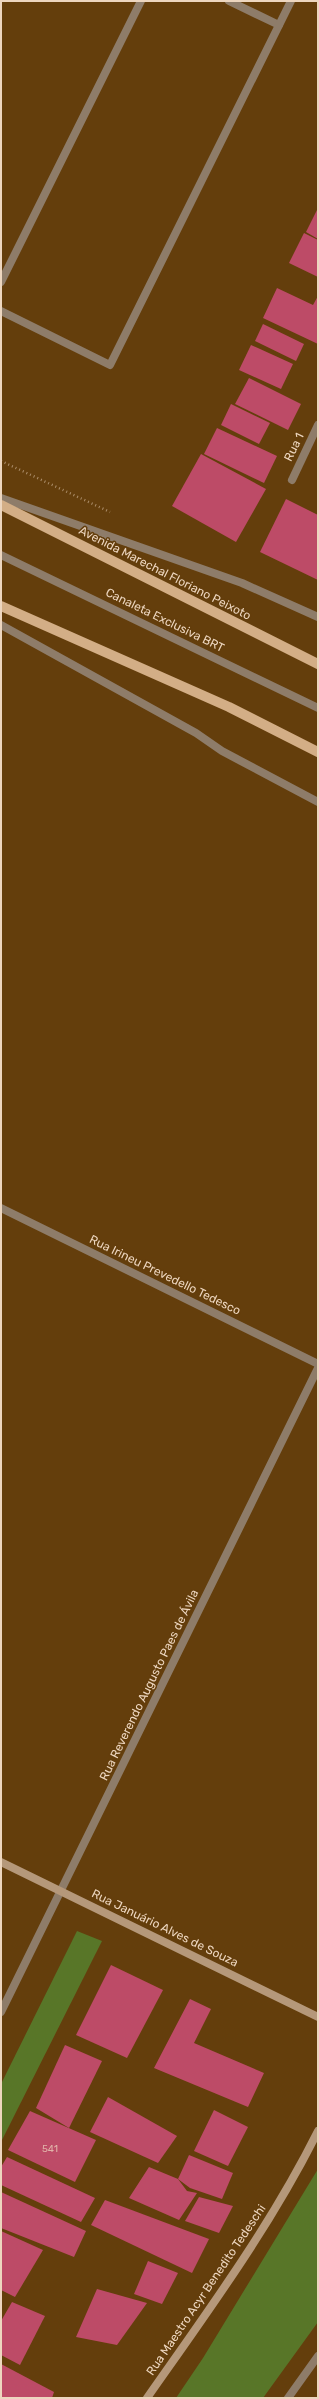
<svg xmlns="http://www.w3.org/2000/svg" width="319" height="2399" viewBox="0 0 319 2399" font-family="Rubik,sans-serif">
<rect width="100%" height="100%" fill="#643e0c"/>
<g fill="#587628">
<polygon points="77,1931 102,1941 1,2142 1,2084"/>
<polygon points="318,2169 318,2322 263,2398 176,2398 203,2358"/>
</g>
<g fill="#bd4b67">
<polygon points="318,208 318,239 306,232"/>
<polygon points="304,233 318,240 318,277 289,263"/>
<polygon points="277,288 313,305 318,296 318,344 263,318"/>
<polygon points="263,324 304,344 296,361 255,341"/>
<polygon points="251,345 293,364 281,389 239,370"/>
<polygon points="249,378 301,404 288,430 235,404"/>
<polygon points="231,404 270,423 259,444 221,425"/>
<polygon points="217,428 277,456 264,483 204,454"/>
<polygon points="201,454 266,489 236,542 172,506"/>
<polygon points="286,499 318,515 318,580 260,552"/>
<polygon points="111,1965 163,1990 127,2058 76,2035"/>
<polygon points="190,1999 211,2009 194,2043 264,2073 248,2107 154,2068"/>
<polygon points="65,2045 102,2061 69,2128 36,2108"/>
<polygon points="108,2097 177,2136 158,2163 90,2132"/>
<polygon points="214,2110 248,2127 228,2166 194,2151"/>
<polygon points="30,2111 96,2140 75,2182 8,2150"/>
<polygon points="189,2155 233,2173 222,2199 190,2188 178,2179"/>
<polygon points="7,2157 95,2198 81,2222 1,2185 1,2167"/>
<polygon points="149,2167 178,2179 187,2191 197,2193 179,2220 129,2198"/>
<polygon points="1,2192 86,2231 74,2257 1,2228"/>
<polygon points="199,2197 233,2206 219,2233 185,2221"/>
<polygon points="105,2200 209,2239 192,2273 91,2225"/>
<polygon points="1,2231 43,2250 15,2297 1,2290"/>
<polygon points="148,2261 178,2273 162,2304 134,2294"/>
<polygon points="97,2289 147,2303 117,2345 76,2337"/>
<polygon points="12,2302 45,2316 20,2365 1,2355 1,2321"/>
<polygon points="1,2364 54,2392 52,2398 1,2398"/>
</g>
<g fill="none" stroke-linecap="round" stroke-linejoin="round">
<polyline stroke="#ac8e6b" stroke-width="2.5" stroke-dasharray="1 3" stroke-linecap="butt" points="1,461 110,512"/>
<g stroke="#8e7c69" stroke-width="8">
<polyline points="229,1 279,25"/>
<polyline points="1,282 141,1"/>
<polyline points="1,311 110,365 291,1"/>
<polyline points="1,555 318,708"/>
<polyline points="288,2398 318,2356"/>
</g>
<g stroke="#8e7c69" stroke-width="8">
<polyline points="292,480 318,425"/>
<polyline points="1,498 242,583 318,617"/>
<polyline points="1,625 196,733 222,751 318,802"/>
<polyline points="1,1208 318,1364"/>
<polyline points="1,2012 318,1368"/>
</g>
<g stroke="#b5987a" stroke-width="8">
<polyline points="1,1862 318,2017"/>
<path d="M147,2398C208,2311 270,2227 318,2131"/>
</g>
<g stroke="#d3ae86" stroke-width="10">
<polyline points="1,505 318,664"/>
<polyline points="1,606 229,707 318,752"/>
</g>
</g>
<g text-anchor="middle" stroke-width="3" stroke-linejoin="round" paint-order="stroke">
<g font-size="10" fill="#e1b3a9">
<text x="50" y="2152">541</text>
</g>
<g font-size="12" fill="#edd6bf" stroke="#643e0c">
<text transform="translate(294 447) rotate(-64)" y="4">Rua 1</text>
<text transform="translate(165 573) rotate(27)" y="4">Avenida Marechal Floriano Peixoto</text>
<text transform="translate(165 620) rotate(26)" y="4">Canaleta Exclusiva BRT</text>
<text transform="translate(165 1275) rotate(26)" y="4">Rua Irineu Prevedello Tedesco</text>
<text transform="translate(149 1685) rotate(-64)" y="4">Rua Reverendo Augusto Paes de Ávila</text>
<text transform="translate(165 1928) rotate(26)" y="4">Rua Januário Alves de Souza</text>
<text transform="translate(206 2290) rotate(-56)" y="4">Rua Maestro Acyr Benedito Tedeschi</text>
</g>
</g>
<rect width="319" height="2399" fill="none" stroke="#edd6bf" stroke-width="4"/>
</svg>
